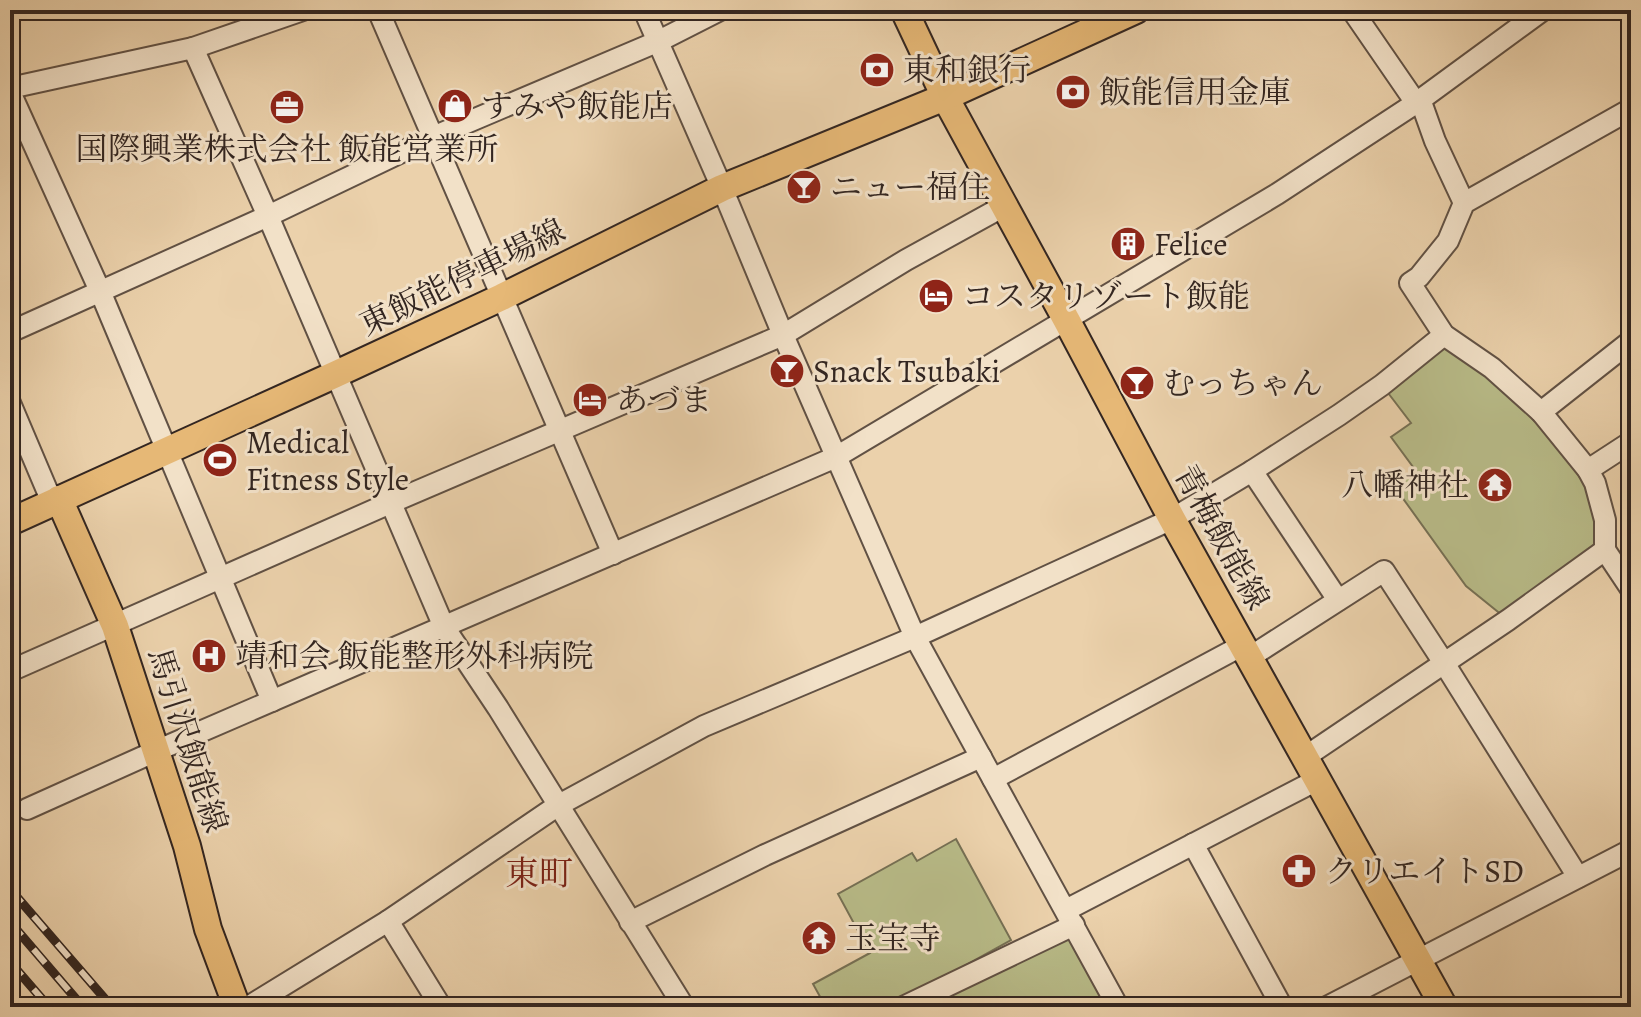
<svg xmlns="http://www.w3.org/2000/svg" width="1641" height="1017" viewBox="0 0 1641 1017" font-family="Alegreya,'Noto Serif JP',serif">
<rect width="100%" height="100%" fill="#ebd1ab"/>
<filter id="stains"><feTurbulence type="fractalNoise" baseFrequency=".0025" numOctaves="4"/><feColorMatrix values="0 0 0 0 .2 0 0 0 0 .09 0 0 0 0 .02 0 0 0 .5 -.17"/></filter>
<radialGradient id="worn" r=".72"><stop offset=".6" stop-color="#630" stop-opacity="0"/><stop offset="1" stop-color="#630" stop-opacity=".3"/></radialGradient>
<g fill="#b8bb88" stroke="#767054" stroke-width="2">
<polygon points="1444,335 1492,368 1588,470 1605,550 1508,620 1466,586 1394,486 1416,471 1391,437 1411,423 1382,385"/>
<polygon points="956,839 1011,940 890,1007 814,1007 823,1002 813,984 870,953 838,894 912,853 917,861"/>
<polygon points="1074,925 1118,1007 903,1007"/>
</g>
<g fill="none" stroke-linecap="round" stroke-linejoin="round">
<defs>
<g id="minor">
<polyline points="378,10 613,554"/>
<polyline points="644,10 722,188 783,335 915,637 1118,1007"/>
<polyline points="1352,10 1416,103"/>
<polyline points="193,48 268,216 444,627 498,708 684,1007"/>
<polyline points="10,88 193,48 303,10"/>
<polyline points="10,92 100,291 272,701"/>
<polyline points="1420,99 1435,141 1464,203"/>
<polyline points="10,332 268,216 433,137 659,41 720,10"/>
<polyline points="10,403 52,502"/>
<polyline points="1541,412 1631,341"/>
<polyline points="1588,470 1631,442"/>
<polyline points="1252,471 1338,600"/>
<polyline points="1605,550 1631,589"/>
<polyline points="1250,657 1384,571 1444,663 1578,877"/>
<polyline points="10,671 390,503 783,335 906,260 1004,206"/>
<polyline points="1305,757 1508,620 1605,550 1605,520 1595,483 1588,470 1541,412 1492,368 1444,335 1410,283 1419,277 1448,241 1464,203 1631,109"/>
<polyline points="993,779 1243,645"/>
<polyline points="27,809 156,751 836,457 1277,194 1416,103 1543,10"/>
<polyline points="1193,844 1282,1007"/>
<polyline points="1066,910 1317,780"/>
<polyline points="388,921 441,1007"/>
<polyline points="630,922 765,855 981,757"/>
<polyline points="248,1007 388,921 557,806 704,726 915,637 1172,519 1252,471 1339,415 1382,385 1444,335"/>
<polyline points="903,1007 1074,925"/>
<polyline points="1327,1007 1631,850"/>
</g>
<g id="major">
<polyline points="904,10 945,97 1067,321 1172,519 1444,1007"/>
<polyline points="59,499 115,626 187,846 208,929 237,1007"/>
<polyline points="10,522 334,375 502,297 722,188 945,97 1136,10"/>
</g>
</defs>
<use href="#minor" stroke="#615144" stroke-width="24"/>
<use href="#major" stroke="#332621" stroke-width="30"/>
<use href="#minor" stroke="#f2e1c8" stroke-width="20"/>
<use href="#major" stroke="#e6b876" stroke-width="26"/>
<defs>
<g id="rail">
<polyline points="10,889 112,1007"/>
<polyline points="10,922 83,1007"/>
<polyline points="10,962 49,1007"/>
</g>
</defs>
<use href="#rail" stroke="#332621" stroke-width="9"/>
<use href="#rail" stroke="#f2e1c8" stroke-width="6" stroke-dasharray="18" stroke-linecap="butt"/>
</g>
<defs>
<symbol id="bank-disc" viewBox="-11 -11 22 22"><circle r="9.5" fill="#8f2418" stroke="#f2e1c8"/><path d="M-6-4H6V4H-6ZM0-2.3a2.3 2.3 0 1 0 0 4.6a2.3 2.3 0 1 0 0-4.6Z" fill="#fff"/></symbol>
<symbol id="shop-disc" viewBox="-11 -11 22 22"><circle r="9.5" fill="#8f2418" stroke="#f2e1c8"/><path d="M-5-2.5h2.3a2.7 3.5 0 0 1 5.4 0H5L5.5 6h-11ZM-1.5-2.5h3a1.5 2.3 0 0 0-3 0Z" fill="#fff"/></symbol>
<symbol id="office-disc" viewBox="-11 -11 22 22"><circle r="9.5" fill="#8f2418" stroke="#f2e1c8"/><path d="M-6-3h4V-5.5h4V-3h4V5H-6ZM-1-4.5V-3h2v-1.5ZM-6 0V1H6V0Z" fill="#fff"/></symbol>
<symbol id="bar-disc" viewBox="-11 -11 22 22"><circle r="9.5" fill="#8f2418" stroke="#f2e1c8"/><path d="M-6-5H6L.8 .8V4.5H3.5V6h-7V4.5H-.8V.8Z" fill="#fff"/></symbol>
<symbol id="building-disc" viewBox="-11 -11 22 22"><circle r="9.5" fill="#8f2418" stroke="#f2e1c8"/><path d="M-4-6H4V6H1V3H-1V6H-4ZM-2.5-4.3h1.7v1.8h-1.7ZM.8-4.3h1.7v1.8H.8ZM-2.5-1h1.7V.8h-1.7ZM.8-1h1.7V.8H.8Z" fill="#fff"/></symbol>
<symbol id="hotel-disc" viewBox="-11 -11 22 22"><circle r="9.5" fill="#8f2418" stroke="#f2e1c8"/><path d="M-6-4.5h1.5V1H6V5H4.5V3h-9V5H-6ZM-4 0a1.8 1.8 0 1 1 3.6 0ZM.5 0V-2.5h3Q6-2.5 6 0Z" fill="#fff"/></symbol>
<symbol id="stadium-disc" viewBox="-11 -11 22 22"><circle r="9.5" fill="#8f2418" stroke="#f2e1c8"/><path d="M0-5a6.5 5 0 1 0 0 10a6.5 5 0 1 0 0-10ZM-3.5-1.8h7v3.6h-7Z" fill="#fff"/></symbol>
<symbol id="temple-disc" viewBox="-11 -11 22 22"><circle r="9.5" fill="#8f2418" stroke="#f2e1c8"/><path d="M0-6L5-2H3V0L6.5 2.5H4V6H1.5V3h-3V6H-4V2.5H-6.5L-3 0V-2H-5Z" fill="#fff"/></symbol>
<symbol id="hospital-disc" viewBox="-11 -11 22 22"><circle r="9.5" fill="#8f2418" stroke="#f2e1c8"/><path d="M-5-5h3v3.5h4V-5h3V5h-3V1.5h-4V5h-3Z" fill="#fff"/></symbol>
<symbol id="pharmacy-disc" viewBox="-11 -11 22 22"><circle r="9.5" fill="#8f2418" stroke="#f2e1c8"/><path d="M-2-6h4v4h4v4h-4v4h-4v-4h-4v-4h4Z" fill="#fff"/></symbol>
</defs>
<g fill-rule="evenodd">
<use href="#bank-disc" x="857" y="50" width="40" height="40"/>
<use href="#bank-disc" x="1053" y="72" width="40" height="40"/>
<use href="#shop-disc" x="435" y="86" width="40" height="40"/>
<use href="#office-disc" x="267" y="87" width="40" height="40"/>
<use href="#bar-disc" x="784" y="167" width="40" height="40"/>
<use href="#building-disc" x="1108" y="224" width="40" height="40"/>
<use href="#hotel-disc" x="916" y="276" width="40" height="40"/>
<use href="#bar-disc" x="767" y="351" width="40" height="40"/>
<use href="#bar-disc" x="1117" y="363" width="40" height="40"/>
<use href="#hotel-disc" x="570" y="380" width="40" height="40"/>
<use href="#stadium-disc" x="200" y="440" width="40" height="40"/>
<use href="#temple-disc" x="1475" y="465" width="40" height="40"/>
<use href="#hospital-disc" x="189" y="636" width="40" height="40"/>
<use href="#pharmacy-disc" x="1279" y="851" width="40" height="40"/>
<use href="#temple-disc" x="799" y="918" width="40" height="40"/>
</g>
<g text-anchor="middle" stroke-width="6" stroke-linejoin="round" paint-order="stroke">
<g font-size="32" fill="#332621" stroke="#f2e1c8" text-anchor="start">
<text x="903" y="81">東和銀行</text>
<text x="1099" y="103">飯能信用金庫</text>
<text x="481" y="117">すみや飯能店</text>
<text x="287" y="160" text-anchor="middle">国際興業株式会社 飯能営業所</text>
<text x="830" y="198">ニュー福住</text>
<text x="1154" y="255">Felice</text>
<text x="962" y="307">コスタリゾート飯能</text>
<text x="813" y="382">Snack Tsubaki</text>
<text x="1163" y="394">むっちゃん</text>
<text x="616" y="411">あづま</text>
<text x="246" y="453">Medical<tspan x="246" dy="37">Fitness Style</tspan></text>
<text x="1469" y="496" text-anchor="end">八幡神社</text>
<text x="235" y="667">靖和会 飯能整形外科病院</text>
<text x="1325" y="882">クリエイトSD</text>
<text x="845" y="949">玉宝寺</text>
</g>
<g font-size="32" fill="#332621" stroke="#f2e1c8">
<text transform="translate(462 277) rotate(-26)" y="11">東飯能停車場線</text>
<text transform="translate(1222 537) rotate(61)" y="11">青梅飯能線</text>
<text transform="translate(188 740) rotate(72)" y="11">馬引沢飯能線</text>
</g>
<g font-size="34" fill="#7a1f14" stroke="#f2e1c8">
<text x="539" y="885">東町</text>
</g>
</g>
<rect width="1641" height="1017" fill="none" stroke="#ebd1ab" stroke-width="40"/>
<rect x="12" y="12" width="1617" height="993" fill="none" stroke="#332621" stroke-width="4"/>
<rect x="20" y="20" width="1601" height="977" fill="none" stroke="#332621" stroke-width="2"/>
<rect width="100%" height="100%" filter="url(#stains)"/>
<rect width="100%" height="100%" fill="url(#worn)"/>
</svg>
